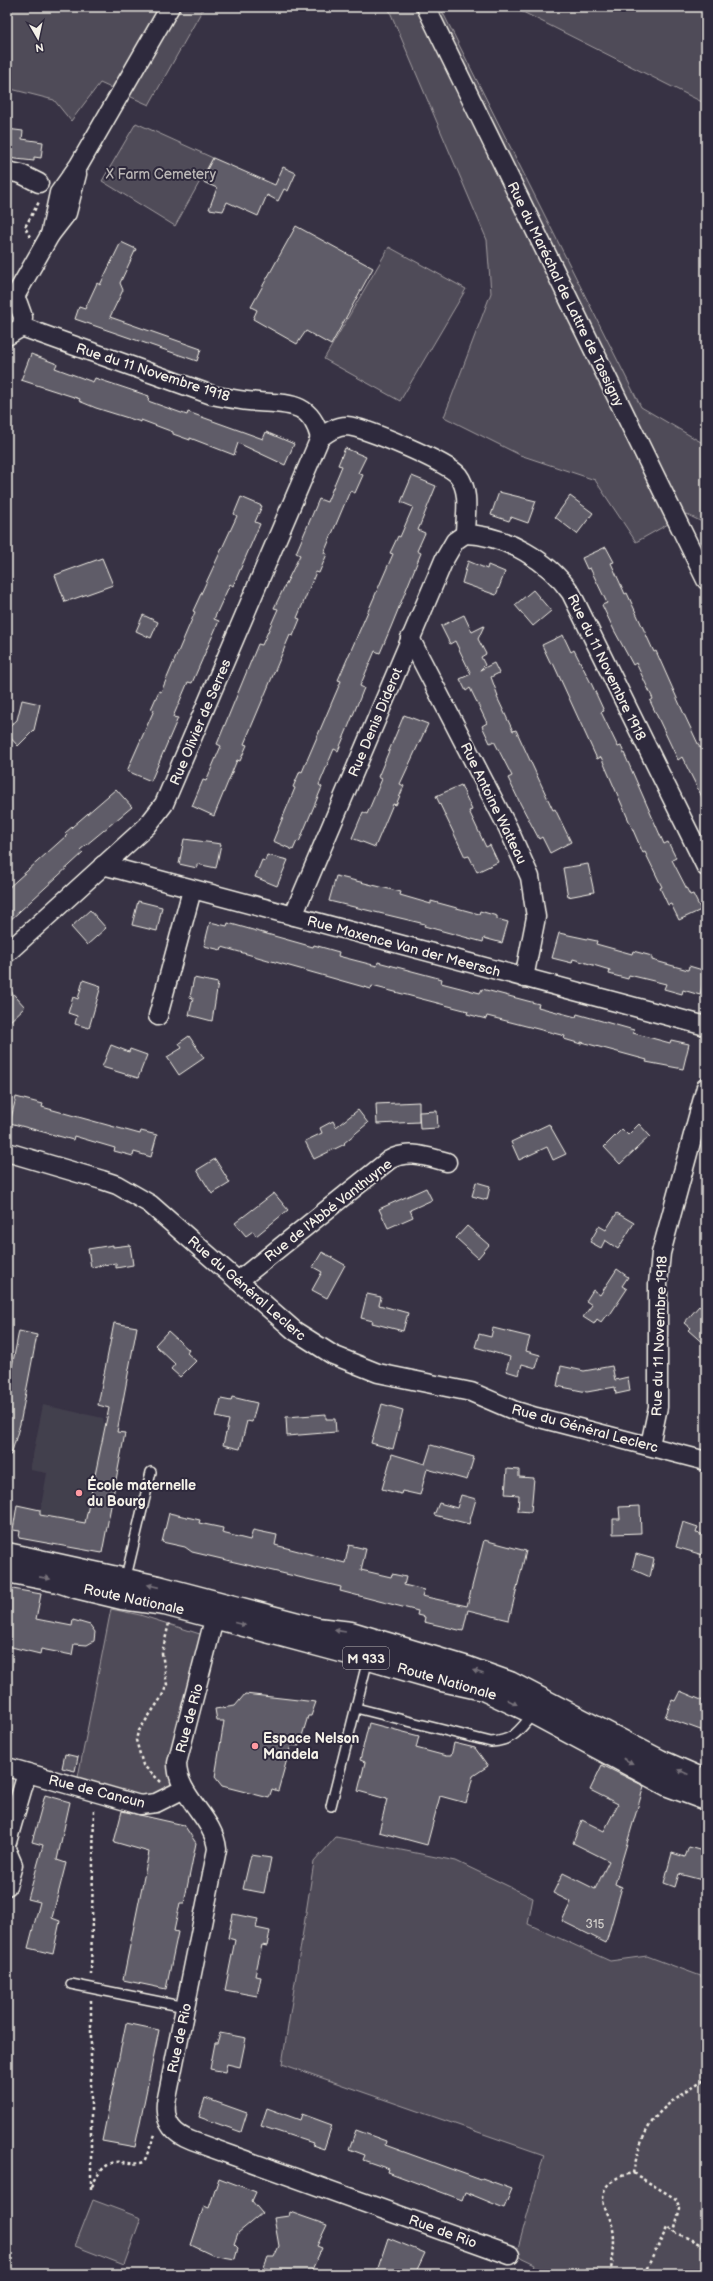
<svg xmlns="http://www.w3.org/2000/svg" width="713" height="2281" viewBox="0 0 713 2281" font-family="'Balsamiq Sans',sans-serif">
<rect width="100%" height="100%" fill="#373244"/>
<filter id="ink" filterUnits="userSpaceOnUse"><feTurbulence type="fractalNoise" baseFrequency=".025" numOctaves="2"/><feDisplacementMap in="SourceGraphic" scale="8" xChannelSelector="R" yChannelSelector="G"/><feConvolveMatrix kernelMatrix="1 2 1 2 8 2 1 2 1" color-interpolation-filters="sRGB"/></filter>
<g filter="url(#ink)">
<polygon fill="#433f4e" points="43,1405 103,1418 105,1429 125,1433 102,1553 35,1541 47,1473 30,1470"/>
<g fill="#504b59" stroke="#a29ea0">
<polygon points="7,7 204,7 149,105 100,83 71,121 54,100 7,88"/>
<polygon points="388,7 440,7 641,407 706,445 706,514 704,523 686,514 636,542 595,480 520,455 444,417 491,293 487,240"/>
<polygon points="513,7 706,7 706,104"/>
<polygon points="136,123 213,158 175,226 102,181"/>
<polygon points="389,247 466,289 400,401 324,359"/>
<polygon points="111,1609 140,1615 203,1635 170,1787 146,1798 77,1782"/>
<polygon points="336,1837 456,1861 533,1898 528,1924 610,1961 647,1956 706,1978 706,2274 531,2274 535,2264 516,2255 544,2155 282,2064 314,1862"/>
<polygon points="93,2200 141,2218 124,2265 75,2246"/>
</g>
<g fill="#5f5c67" stroke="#f4f1e8">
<polygon points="7,129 23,131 22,139 43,142 41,158 34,157 34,161 7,158"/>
<polygon points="213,158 275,185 283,167 296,173 288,191 284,189 278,201 267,195 258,216 227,202 223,211 209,209 217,188 201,181"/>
<polygon points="296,226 373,268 331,345 306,331 297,344 253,319 257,310 251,307"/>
<polygon points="121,242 136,249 120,283 123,290 110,317 201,349 197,361 75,319 79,307 85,309 97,283 100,285"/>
<polygon points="31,354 57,364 55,368 93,382 95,378 149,396 148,401 187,415 188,412 263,439 266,432 294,444 285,465 238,443 234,455 190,438 190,440 173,434 173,432 141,420 141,422 96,408 79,401 80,399 21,380"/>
<polygon points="345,448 366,457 358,473 363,475 355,493 350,491 324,553 327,554 319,573 316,572 297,618 300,619 293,636 290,635 244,744 247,745 240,761 237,760 214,816 192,806 203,780 206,781 221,746 217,744 258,644 262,645 278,609 274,608 300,555 296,553 319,499 327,502 342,466 338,465"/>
<polygon points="412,476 436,486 418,530 425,533 417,551 421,553 391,627 380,653 375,651 360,686 364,688 349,725 338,751 334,749 319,785 322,787 299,842 297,841 293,850 273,841 295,788 293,787 300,771 302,772 341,681 338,680 393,554 390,553 398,536 400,537 413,507 401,502"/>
<polygon points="499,492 536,501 528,523 511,517 509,521 491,515"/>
<polygon points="570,496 593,513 577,534 555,517"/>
<polygon points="241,497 262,506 255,522 260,524 233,586 230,584 214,619 219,621 192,683 188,682 173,717 178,718 151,781 127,771 154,710 151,709 159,691 161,692 195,612 193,611 237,516 234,514"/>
<polygon points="606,547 614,562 611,563 625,594 627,593 654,652 656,651 684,714 700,748 702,747 706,755 706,805 682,757 678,760 650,701 653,699 636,663 633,665 614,630 602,605 607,603 590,568 587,569 582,558"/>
<polygon points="102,558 113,585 65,602 55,575"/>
<polygon points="468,561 487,569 488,565 505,572 496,595 462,583"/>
<polygon points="533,590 551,611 533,626 515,605"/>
<polygon points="143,615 158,622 151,638 136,631"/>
<polygon points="464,615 472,632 484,626 478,639 486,654 481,657 485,665 480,670 494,663 499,673 491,677 498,696 497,697 513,731 516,730 553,810 555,809 571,842 550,853 542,837 539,839 520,803 508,778 512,776 494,741 490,743 482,726 487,723 470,688 466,691 460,679 471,674 455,641 450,644 441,626"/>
<polygon points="563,635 571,652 574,650 592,685 604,711 601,712 618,747 621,746 664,844 668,842 676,858 672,860 690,895 693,894 701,910 679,920 671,904 668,905 660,888 662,887 645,852 643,853 601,757 597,759 553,663 551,664 542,645"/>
<polygon points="22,700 40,704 34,730 18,746 7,734 7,729 17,720"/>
<polygon points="404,715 428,724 400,784 404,786 396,805 393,804 375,847 352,838 363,812 367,814 382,779 378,777"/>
<polygon points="461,785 472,810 469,811 486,847 490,845 498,862 477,872 469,856 465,857 436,796"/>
<polygon points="116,789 132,807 80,850 83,853 7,923 7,889 67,835 65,833"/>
<polygon points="184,839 221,844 216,868 197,864 197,868 179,864"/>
<polygon points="267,855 288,860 277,886 255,877 262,860 265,861"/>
<polygon points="588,864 594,892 568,897 563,868"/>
<polygon points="336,876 401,892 400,895 431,904 431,901 479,914 480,911 497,916 497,919 508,922 502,943 484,938 483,942 424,926 425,924 329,901"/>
<polygon points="138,901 162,907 157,931 132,925"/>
<polygon points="90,910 106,928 87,945 71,927"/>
<polygon points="210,922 227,926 228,923 313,947 314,945 339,952 338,956 377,966 378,962 442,979 441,983 480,993 482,989 539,1004 538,1007 576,1017 577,1014 634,1030 633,1033 670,1043 671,1040 689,1044 683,1069 646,1062 647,1060 581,1042 581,1044 564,1039 565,1036 487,1016 486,1019 467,1014 468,1011 372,986 371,989 222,947 221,950 204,946"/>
<polygon points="559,933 597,941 596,944 632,954 633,951 652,956 652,960 688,970 689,966 706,971 700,995 683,990 682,994 664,989 666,984 629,975 628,979 609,974 610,970 573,959 572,963 552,958"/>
<polygon points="194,978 218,983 212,1021 189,1015 193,998 190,997"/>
<polygon points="83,980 101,986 89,1028 75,1024 77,1016 68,1013 73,997 78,999"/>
<polygon points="7,987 25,1007 7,1024"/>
<polygon points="189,1036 204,1058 179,1075 167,1057 182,1048 179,1043"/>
<polygon points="111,1045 129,1052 130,1049 147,1055 138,1078 102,1067"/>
<polygon points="16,1097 43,1104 42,1107 140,1134 141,1131 157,1135 151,1157 134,1152 133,1156 114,1151 115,1148 74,1136 73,1140 10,1123"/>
<polygon points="419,1102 419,1122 377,1124 376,1104"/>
<polygon points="358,1110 368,1123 344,1143 345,1144 314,1159 305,1141 322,1133 320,1128 333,1121 336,1127"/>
<polygon points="437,1111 438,1128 420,1129 419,1112"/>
<polygon points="549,1124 566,1154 553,1160 547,1147 519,1160 511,1142"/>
<polygon points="639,1124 650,1136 620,1164 604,1147 622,1129 628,1135"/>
<polygon points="215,1159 230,1183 212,1194 197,1170"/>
<polygon points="476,1182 490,1186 487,1200 472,1196"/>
<polygon points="426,1188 432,1200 410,1210 413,1217 388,1228 379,1209"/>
<polygon points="274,1193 288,1210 256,1236 253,1231 246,1236 235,1223"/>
<polygon points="617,1213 634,1223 618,1249 605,1240 601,1248 590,1242 599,1226 606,1230"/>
<polygon points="467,1226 489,1245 478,1258 456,1238"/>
<polygon points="113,1245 113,1247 130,1245 133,1265 116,1268 116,1263 91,1267 88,1249"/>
<polygon points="322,1252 345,1265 327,1298 312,1290 322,1272 313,1267"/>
<polygon points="617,1269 628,1277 622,1286 627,1289 609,1316 607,1314 601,1322 597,1319 594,1324 583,1317 592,1305 586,1301 593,1290 600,1295"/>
<polygon points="367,1294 381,1297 379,1305 408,1313 403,1331 372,1323 373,1321 361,1318"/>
<polygon points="699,1306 706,1312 706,1346 688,1330 690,1328 684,1323"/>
<polygon points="114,1323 137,1327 117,1432 125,1433 102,1553 19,1538 20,1531 13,1530 17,1505 40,1510 40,1515 85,1523 109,1408 98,1405"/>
<polygon points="493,1328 530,1337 526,1351 540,1355 536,1368 522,1364 519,1375 506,1371 510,1357 475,1347 479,1334 491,1337"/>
<polygon points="19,1331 37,1335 20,1424 11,1455 7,1454 7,1392"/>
<polygon points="168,1331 189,1350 187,1353 196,1361 180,1377 171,1369 175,1364 155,1345"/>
<polygon points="561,1366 584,1371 612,1366 615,1380 628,1377 630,1391 616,1394 615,1387 587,1392 557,1386"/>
<polygon points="232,1397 257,1403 252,1422 247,1421 240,1449 223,1445 229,1420 216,1417 221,1399 231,1401"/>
<polygon points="382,1404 403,1410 393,1449 371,1443"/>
<polygon points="326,1414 326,1419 335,1419 336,1432 287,1436 286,1417"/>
<polygon points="431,1445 474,1457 467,1480 427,1469 420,1495 402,1491 401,1494 382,1489 392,1454 425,1464"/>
<polygon points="507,1469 519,1470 519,1477 534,1478 531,1512 518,1511 519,1495 505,1494"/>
<polygon points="461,1495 476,1499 469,1524 434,1515 439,1503 457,1508"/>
<polygon points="640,1506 641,1533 613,1534 613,1519 620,1519 619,1507"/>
<polygon points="169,1513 200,1520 199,1523 223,1528 222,1533 250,1540 253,1530 277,1535 275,1545 345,1563 349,1545 366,1549 361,1570 391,1577 392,1574 406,1577 404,1585 424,1590 422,1596 467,1606 484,1540 526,1551 509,1620 468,1610 463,1631 424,1622 425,1617 417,1615 418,1611 340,1591 341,1587 192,1552 185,1547 162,1542"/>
<polygon points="683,1522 698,1527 696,1533 706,1535 706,1556 676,1547"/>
<polygon points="636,1554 654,1559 650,1577 632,1569"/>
<polygon points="7,1588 41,1594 36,1619 72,1626 73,1620 90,1625 95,1632 94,1641 87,1645 74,1644 72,1655 41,1649 40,1654 7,1646"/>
<polygon points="680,1691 706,1702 706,1732 665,1717 672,1700 675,1701"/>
<polygon points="245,1694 316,1702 311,1716 308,1716 299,1746 291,1745 278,1791 272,1789 269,1798 222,1786 215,1777 224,1721 217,1721 215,1709 235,1706"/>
<polygon points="369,1723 419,1736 416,1748 446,1756 451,1756 454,1743 475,1748 488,1766 473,1776 466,1803 440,1796 427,1845 379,1832 387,1799 358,1791 365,1762 360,1760"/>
<polygon points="65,1754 78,1757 75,1771 62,1768"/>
<polygon points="602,1765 644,1786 615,1884 622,1887 606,1943 562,1921 571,1902 553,1893 563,1873 595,1889 609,1861 573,1843 582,1820 604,1831 618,1804 590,1790"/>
<polygon points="45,1795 70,1802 57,1860 66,1863 52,1918 60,1921 53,1954 28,1948 40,1902 28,1899 43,1845 32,1842"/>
<polygon points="122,1811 184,1825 196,1843 184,1903 180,1903 174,1931 178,1932 166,1989 123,1980 149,1852 114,1842"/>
<polygon points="689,1847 706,1852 706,1881 679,1874 675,1887 664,1883 672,1853 685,1857"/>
<polygon points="251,1855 271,1858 264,1893 243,1889"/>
<polygon points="233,1914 258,1919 256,1928 270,1931 267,1946 262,1945 255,1976 261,1977 257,1996 225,1990 235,1940 228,1938"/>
<polygon points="126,2023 159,2030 135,2147 102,2141"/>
<polygon points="220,2033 246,2038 240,2067 227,2064 225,2072 210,2069 215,2043 217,2043"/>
<polygon points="205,2098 247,2113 241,2132 199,2117"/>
<polygon points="267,2108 300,2120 302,2114 332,2125 324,2149 312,2145 313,2143 261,2126"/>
<polygon points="356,2130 386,2141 385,2145 481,2180 482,2178 512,2189 504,2208 465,2192 462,2200 388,2172 389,2169 363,2160 365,2155 349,2149"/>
<polygon points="219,2178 256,2192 252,2201 262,2213 238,2233 234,2244 238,2248 235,2259 212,2255 191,2245 204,2206 209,2208"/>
<polygon points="290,2212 327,2225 317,2246 322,2248 310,2274 275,2274 264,2267 268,2257 274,2257 279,2246 274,2218 289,2216"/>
<polygon points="388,2238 425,2253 415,2274 376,2274"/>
</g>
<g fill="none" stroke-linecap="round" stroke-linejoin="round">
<defs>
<g id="lane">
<polyline points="125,1581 151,1472"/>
<path d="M356,1708L491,1742C515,1740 519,1730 533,1714"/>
<polyline points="331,1806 368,1659"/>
<polyline points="71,1984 185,2007"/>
</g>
<g id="street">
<polyline points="426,7 706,580"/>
<polyline points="7,171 21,174 39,183"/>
<polyline points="50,235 59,193 79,165 170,7"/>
<polyline points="7,299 18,303 23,317 22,327 7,336"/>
<polyline points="13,300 50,235 67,213 77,174"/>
<path d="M22,327L212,395C227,398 242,401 258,402C289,404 311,402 320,438C328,432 336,426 347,426C364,427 447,462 458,475C471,492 465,515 465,534C506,535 549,561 571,593L706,867"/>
<polyline points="410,638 508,828 530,877 536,917 524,978"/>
<polyline points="103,865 706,1026"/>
<polyline points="293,916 444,560 455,541 465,534"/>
<polyline points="7,953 147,826 164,804 320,438"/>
<polyline points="158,1016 192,890"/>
<polyline points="7,1152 102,1180 117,1185 150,1204 295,1331 333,1355 378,1373 471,1392 513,1410 536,1417 706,1461"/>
<path d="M238,1281L389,1160C408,1149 427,1157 447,1162"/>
<polyline points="650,1445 658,1407 658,1284 661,1253 706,1087"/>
<path d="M218,1604L177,1763C177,1797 214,1817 217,1849L166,2103C164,2123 173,2134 192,2141L510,2255"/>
<polyline points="7,1767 140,1805 156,1803 184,1789"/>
<polyline points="7,1842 27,1773"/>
<polyline points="7,1851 13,1865 7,1886"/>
</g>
<g id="primary">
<polyline points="7,1554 158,1587 317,1629 351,1633 468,1668 510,1683 660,1761 706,1781"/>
<polyline points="7,1571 58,1581 76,1587 122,1598 165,1604 345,1652 442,1680 483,1689 534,1713 668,1785 706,1799"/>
</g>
</defs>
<use href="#lane" stroke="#f4f1e8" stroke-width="12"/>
<use href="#street" stroke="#f4f1e8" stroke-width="21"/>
<use href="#primary" stroke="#f4f1e8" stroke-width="25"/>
<g stroke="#f4f1e8" stroke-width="2.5" stroke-dasharray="3 3" stroke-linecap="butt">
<polyline points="30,237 25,227 39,202"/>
<polyline points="161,1782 143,1765 136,1740 138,1732 161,1698 167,1685 162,1653 169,1623"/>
<polyline points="91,1975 94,1808"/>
<path d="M91,2000V2189C95,2179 102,2164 116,2162C127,2161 133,2166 144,2162L156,2132"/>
<polyline points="633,2173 676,2199 680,2209 674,2232"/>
<path d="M610,2274C613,2260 616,2239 612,2225C610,2218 606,2211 604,2204C599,2184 617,2176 633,2173C644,2118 661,2107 706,2078"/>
<polyline points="644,2274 667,2228 706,2247"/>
</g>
<use href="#lane" stroke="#2f2a3d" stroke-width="9"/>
<use href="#street" stroke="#2f2a3d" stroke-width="18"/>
<use href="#primary" stroke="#2f2a3d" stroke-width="22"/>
</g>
<defs><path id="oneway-solid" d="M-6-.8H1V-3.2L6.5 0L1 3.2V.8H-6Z"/></defs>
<g fill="#747079">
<use href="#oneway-solid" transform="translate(45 1578) rotate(11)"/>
<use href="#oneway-solid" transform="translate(153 1586) rotate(-167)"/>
<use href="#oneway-solid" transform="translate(240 1624) rotate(14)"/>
<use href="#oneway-solid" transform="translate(340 1631) rotate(-171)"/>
<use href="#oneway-solid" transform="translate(478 1672) rotate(-161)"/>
<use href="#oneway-solid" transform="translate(512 1702) rotate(27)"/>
<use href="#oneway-solid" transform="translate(628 1761) rotate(28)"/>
<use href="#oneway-solid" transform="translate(683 1772) rotate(-156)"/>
</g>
</g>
<g fill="#ff9aa2" stroke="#2f2a3d" stroke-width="1.5">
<circle cx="79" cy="1493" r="4"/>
<circle cx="255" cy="1746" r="4"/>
</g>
<g text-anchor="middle" stroke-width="4" stroke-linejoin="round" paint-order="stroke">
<g font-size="12" fill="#cfccc8">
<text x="595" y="1928">315</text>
</g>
<rect fill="#2f2a3d" stroke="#b9b5b5" stroke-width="1" x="343" y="1647" width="46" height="22" rx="3"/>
<g font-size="13" font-weight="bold" fill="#f4f1e8">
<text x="366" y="1663">M 933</text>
</g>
<g font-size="14" fill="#bbb7b6" stroke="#2f2a3d">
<text x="161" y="179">X Farm Cemetery</text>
</g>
<g font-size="14" fill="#f4f1e8" stroke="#2f2a3d">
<text transform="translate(566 294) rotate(64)" y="5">Rue du Maréchal de Lattre de Tassigny</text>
<text transform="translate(153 372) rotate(18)" y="5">Rue du 11 Novembre 1918</text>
<text transform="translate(607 667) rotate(64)" y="5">Rue du 11 Novembre 1918</text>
<text transform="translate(200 722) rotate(-67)" y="5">Rue Olivier de Serres</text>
<text transform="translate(375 722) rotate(-67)" y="5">Rue Denis Diderot</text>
<text transform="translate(494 803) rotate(64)" y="5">Rue Antoine Watteau</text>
<text transform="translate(404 946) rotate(15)" y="5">Rue Maxence Van der Meersch</text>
<text transform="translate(328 1210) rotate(-38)" y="5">Rue de l'Abbé Vanthuyne</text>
<text transform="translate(247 1288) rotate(41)" y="5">Rue du Général Leclerc</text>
<text transform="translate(659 1336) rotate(-88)" y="5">Rue du 11 Novembre 1918</text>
<text transform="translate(585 1428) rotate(15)" y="5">Rue du Général Leclerc</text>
<text transform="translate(134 1599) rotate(12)" y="5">Route Nationale</text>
<text transform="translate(447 1681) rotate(16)" y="5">Route Nationale</text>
<text transform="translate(189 1718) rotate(-75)" y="5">Rue de Rio</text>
<text transform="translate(97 1791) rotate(14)" y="5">Rue de Cancun</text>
<text transform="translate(179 2038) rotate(-78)" y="5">Rue de Rio</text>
<text transform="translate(443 2231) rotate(20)" y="5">Rue de Rio</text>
</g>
<g font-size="14" font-weight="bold" fill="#f4f1e8" stroke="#2f2a3d" text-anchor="start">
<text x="87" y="1490">École maternelle<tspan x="87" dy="16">du Bourg</tspan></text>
<text x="263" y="1743">Espace Nelson<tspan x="263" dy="16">Mandela</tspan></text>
</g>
</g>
<rect width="713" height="2281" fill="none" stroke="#2f2a3d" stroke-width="24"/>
<rect x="12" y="12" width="689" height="2257" fill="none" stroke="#f4f1e8" stroke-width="1.5" filter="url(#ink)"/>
<g transform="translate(38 38) rotate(171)" stroke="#2f2a3d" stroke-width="3" paint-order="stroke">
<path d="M0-3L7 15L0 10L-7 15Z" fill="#f4f1e8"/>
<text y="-6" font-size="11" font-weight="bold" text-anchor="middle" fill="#f4f1e8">N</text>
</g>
</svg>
